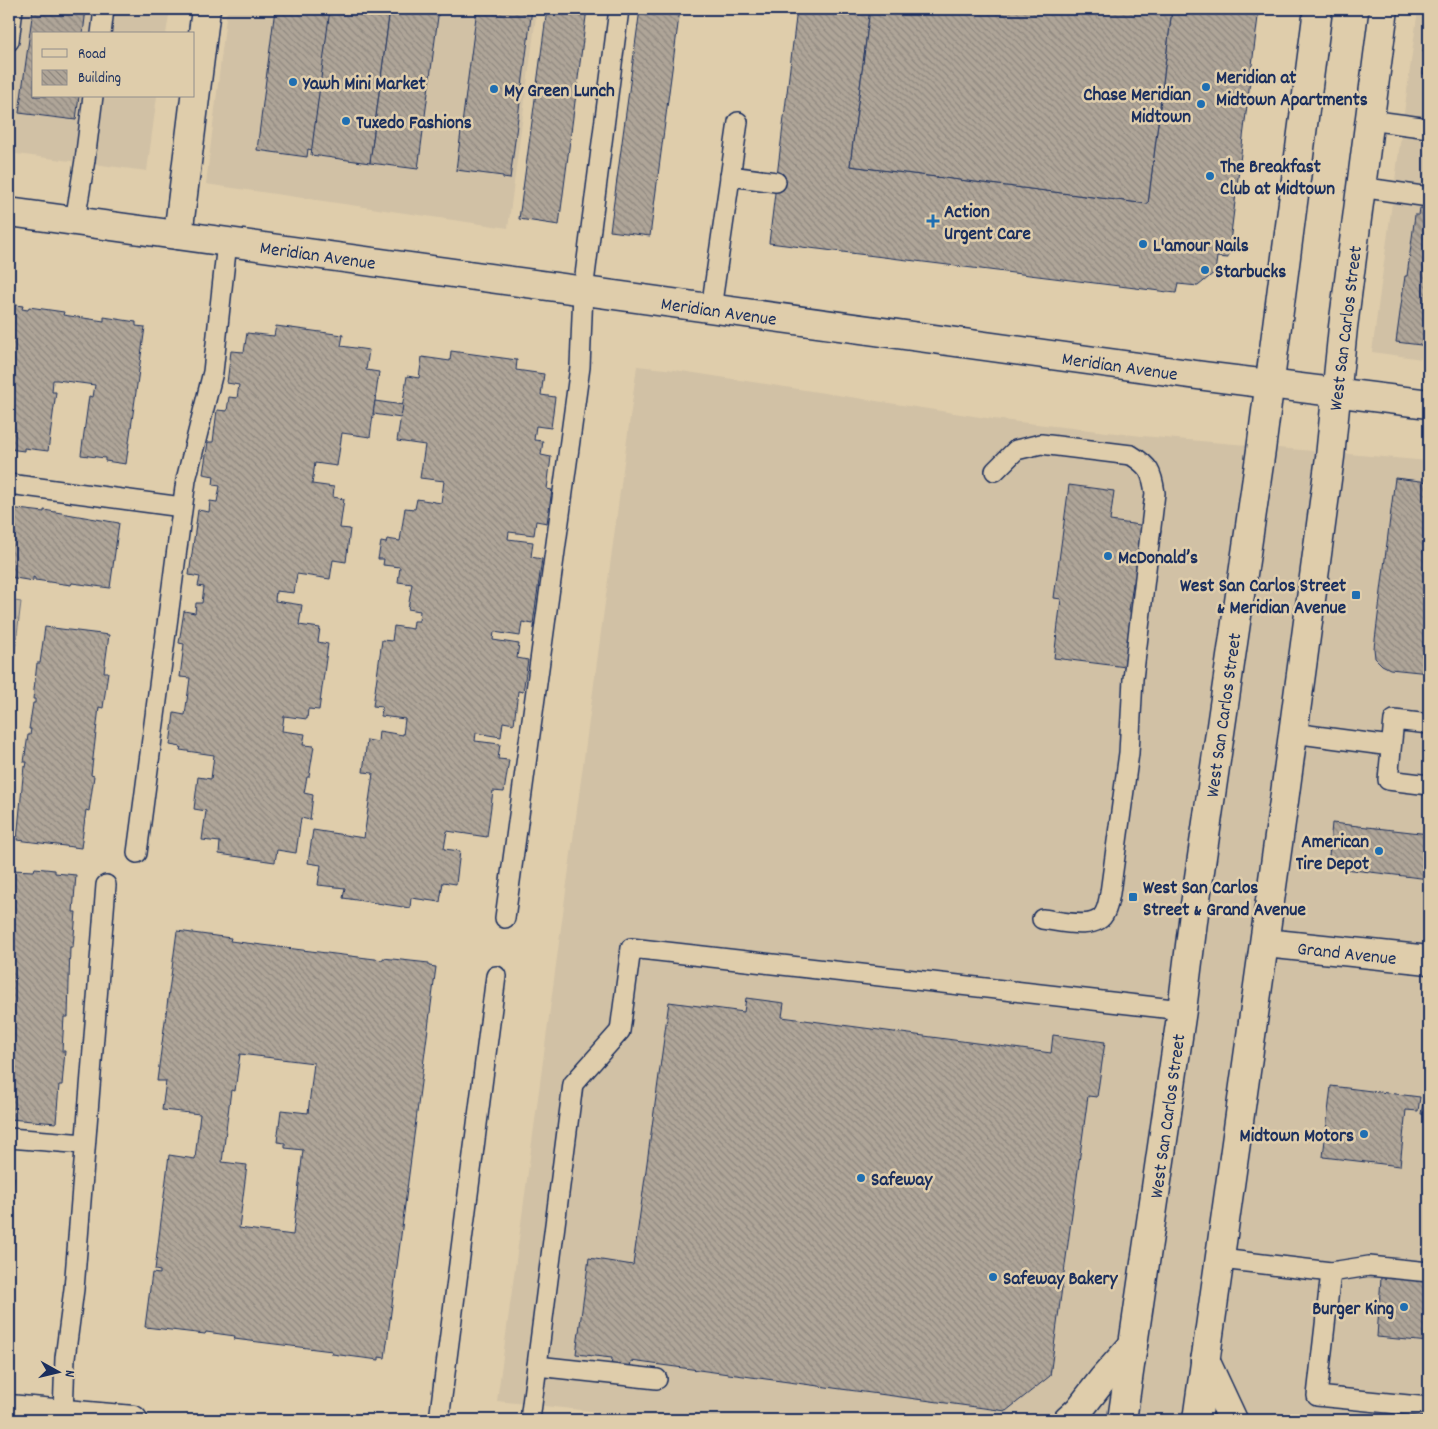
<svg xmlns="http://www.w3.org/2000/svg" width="1438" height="1429" viewBox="0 0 1438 1429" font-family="Dekko,sans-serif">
<defs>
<pattern id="park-tufts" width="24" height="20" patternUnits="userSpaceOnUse" patternTransform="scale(1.25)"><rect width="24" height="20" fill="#c2b6a0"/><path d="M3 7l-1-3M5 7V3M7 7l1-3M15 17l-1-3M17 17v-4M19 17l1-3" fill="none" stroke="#9d9486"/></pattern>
<pattern id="building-back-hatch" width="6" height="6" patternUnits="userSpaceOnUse" patternTransform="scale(1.25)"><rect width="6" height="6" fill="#afa598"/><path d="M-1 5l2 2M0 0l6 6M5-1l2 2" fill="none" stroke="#8e877f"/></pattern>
</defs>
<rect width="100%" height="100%" fill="#dfcdab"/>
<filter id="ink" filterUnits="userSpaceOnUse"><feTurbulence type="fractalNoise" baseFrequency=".02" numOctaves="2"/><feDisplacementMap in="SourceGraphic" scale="10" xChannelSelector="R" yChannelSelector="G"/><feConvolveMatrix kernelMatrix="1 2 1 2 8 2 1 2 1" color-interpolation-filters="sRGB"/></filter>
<g filter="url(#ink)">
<g fill="#d1c1a5">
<polygon points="9,9 170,9 166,34 34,34 34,96 157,96 147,171 9,153"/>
<polygon points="227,9 537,9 508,228 206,184"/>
<polygon points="1418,9 1429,9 1429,360 1372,352"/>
<polygon points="637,366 675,370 993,419 1142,436 1429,461 1429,1420 674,1420 497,1401"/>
</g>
<polygon fill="url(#park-tufts)" stroke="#6e727f" points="9,600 21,602 9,699"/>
<g fill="url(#building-back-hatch)" stroke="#1b2f5e" fill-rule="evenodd">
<polygon points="33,9 86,9 83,34 34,34 34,96 79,96 76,120 19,113"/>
<polygon points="275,9 326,9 325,14 330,14 312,150 308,149 307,157 257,150"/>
<polygon points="330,9 390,9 370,163 311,155"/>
<polygon points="390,9 439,9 418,169 370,163"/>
<polygon points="477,9 532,9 510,179 503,178 503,176 456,170"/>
<polygon points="547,9 587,9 559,225 519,219"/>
<polygon points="640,9 680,9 650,236 610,231"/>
<polygon points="797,9 870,9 850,166 1148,204 1172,9 1259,9 1228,258 1217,257 1215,272 1198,286 1178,284 1176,293 769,243"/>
<polygon points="870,9 1172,9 1148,204 850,166"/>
<polygon points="1428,13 1429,13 1429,74 1423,74 1426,53 1423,52 1426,35 1428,36 1429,30 1426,29"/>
<polygon points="1420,208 1429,209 1429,346 1396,342 1405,276 1407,276 1415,215 1419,215"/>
<polygon points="9,304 23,306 22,309 28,310 29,307 64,312 63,315 104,321 104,317 136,322 136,326 145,327 126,464 105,461 105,458 81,455 89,396 93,397 95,385 57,380 53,380 52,392 56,392 48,451 24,448 24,451 9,449"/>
<polygon points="276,326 343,335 341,346 369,350 366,370 379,372 370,437 342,433 337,466 315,463 312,484 334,487 333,497 344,499 340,528 350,529 346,562 333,560 330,579 297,574 294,593 276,591 275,601 302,605 299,625 320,628 318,642 328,644 319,710 308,709 307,719 284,716 282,731 305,734 303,745 314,746 309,777 307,777 304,793 313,795 310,820 301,818 296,853 277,850 275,862 219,854 220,842 202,840 206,811 194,809 198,777 211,779 214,755 180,750 181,747 170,745 174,713 185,715 190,678 180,677 184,644 179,643 184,611 195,613 196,603 202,603 204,587 198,586 200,577 189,575 198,510 209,512 210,501 217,502 220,486 213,485 214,476 203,474 208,442 213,442 217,410 227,411 229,397 237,398 239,385 227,383 231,351 244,352 247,333 274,336"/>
<polygon points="451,351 517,360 516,370 544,374 541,395 555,397 551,428 536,426 534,440 543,441 541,455 551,457 547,489 552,490 547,523 536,521 534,535 509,532 508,539 533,542 531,557 542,559 533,624 522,622 520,636 494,632 493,640 519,644 517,658 528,660 523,692 518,691 514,724 503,722 501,737 476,733 475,741 500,744 498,759 509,760 504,792 493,791 487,837 447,831 444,849 460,851 456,884 443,882 440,902 411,898 410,908 343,898 345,888 318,885 321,865 308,863 313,830 364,838 373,773 363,772 367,740 378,742 379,731 403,735 405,719 381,716 382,707 373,706 382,640 392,641 394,626 413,629 414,621 419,621 420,611 408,609 412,584 398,582 400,567 383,565 384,559 378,559 381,542 386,543 387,539 400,541 405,508 415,509 417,499 441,503 444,481 420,478 425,445 397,441 407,376 419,378 422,357 450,361"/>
<polygon points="375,401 403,405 401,418 373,414"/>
<polygon points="1395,478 1429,482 1429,673 1390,669 1382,665 1375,658 1374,648"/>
<polygon points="1069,485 1114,491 1110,521 1140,525 1140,527 1161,530 1154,585 1133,583 1129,611 1150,614 1142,669 1054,658 1061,599 1054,598"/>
<polygon points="9,508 44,512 44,510 119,523 110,588 72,583 71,585 35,580 35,578 33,577 33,581 9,577"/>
<polygon points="45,627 109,635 104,672 108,672 103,708 99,707 91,775 94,776 89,811 86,810 81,848 17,840 24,766 26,767 27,762 24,762 28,735 30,735 31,729 29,729 33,703 35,703 35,699 33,699 37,663 40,663"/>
<polygon points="1332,823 1429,834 1429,879 1328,867"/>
<polygon points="35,868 55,870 55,873 76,875 73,912 76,912 73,947 70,947 68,1017 64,1017 62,1051 65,1051 62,1085 59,1085 56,1123 9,1119 9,898 11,870 34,871"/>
<path d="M177,931L231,938L230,941L383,960V958L429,963V966L436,967L385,1358L379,1357V1360L332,1354V1351L234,1339L235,1336L206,1332L205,1334L145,1327L152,1273L160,1274V1271L155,1270L169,1155L195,1159L200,1114L162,1110L166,1081H157ZM240,1054L314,1063L308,1113L281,1110L277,1142L285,1143V1148L303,1150L293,1235L239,1228L247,1165L222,1162L231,1090L235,1091Z"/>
<polygon points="746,998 784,1003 782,1017 1051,1053 1053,1035 1105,1042 1097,1097 1088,1096 1050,1376 1006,1411 631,1361 629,1376 610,1374 612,1358 576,1354 589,1258 633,1265 669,1002 744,1012"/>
<polygon points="1331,1086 1420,1097 1418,1111 1406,1110 1400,1166 1323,1157"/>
<polygon points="1424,1097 1429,1098 1429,1115 1421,1114"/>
<polygon points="9,1177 14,1177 9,1245"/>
<polygon points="1386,1272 1429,1275 1429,1342 1377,1337 1381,1277 1386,1278"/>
</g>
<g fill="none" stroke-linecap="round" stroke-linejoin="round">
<defs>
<g id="service">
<polyline points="101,34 104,9"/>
<polyline points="9,41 13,9"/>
<polyline points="1369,120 1429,128"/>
<polyline points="730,176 776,182"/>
<polyline points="1360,187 1429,197"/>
<polyline points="75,221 85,160 93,96"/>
<polyline points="711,309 738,122"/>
<path d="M995,471L1016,450L1041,444L1131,455C1149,466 1152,472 1155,493L1133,679L1129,753L1110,893C1109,899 1108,906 1105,912C1097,932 1059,921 1042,919"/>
<polyline points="9,484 182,507"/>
<polyline points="1429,724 1394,720 1388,780 1429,785"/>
<polyline points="1293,733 1391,746"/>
<polyline points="137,853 186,480 213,372 227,242"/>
<polyline points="505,918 580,367 583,291 619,9"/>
<polyline points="9,1138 85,1144"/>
<polyline points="1221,1259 1331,1272 1317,1396 1429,1407"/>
<polyline points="1331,1272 1369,1266 1429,1272"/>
<polyline points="537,1366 657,1379"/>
<polyline points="63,1414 65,1358 74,1289 106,885"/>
<polyline points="439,1420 496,976"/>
<polyline points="530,1420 573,1084 620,1031 631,948 1182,1010"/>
</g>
<g id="minor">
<polyline points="178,235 206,9"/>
<polyline points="1265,943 1429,960"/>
</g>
<g id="secondary">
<polyline points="9,212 1204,376 1429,404"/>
<polyline points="1205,1360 1233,1420"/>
<polyline points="9,1409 133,1420"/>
<polyline points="1068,1420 1079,1410 1103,1379 1133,1345"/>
</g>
<g id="primary">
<polyline points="1122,1420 1182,1010 1195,905 1261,450 1318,9"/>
<polyline points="1197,1420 1284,801 1330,457 1343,327 1384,9"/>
</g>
</defs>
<use href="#service" stroke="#1b2f5e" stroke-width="22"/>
<use href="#minor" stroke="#1b2f5e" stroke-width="31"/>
<use href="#secondary" stroke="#1b2f5e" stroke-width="31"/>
<use href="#primary" stroke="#1b2f5e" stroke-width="31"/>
<use href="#service" stroke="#dfcdab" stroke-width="19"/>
<use href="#minor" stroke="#dfcdab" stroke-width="28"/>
<use href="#secondary" stroke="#dfcdab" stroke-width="28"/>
<use href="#primary" stroke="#dfcdab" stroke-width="28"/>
</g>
</g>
<g fill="#1f6fb2" stroke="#dfcdab" stroke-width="2">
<circle cx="293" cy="82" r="5"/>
<circle cx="1206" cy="87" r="5"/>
<circle cx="494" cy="89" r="5"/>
<circle cx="1201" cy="104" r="5"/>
<circle cx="346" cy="121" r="5"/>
<circle cx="1210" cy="176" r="5"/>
<path d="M930.5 213.5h5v5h5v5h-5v5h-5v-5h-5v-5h5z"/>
<circle cx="1143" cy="244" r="5"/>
<circle cx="1205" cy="270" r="5"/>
<circle cx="1108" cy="556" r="5"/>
<rect x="1351" y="590" width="10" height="10" rx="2.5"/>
<circle cx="1379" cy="851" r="5"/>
<rect x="1128" y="892" width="10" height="10" rx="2.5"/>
<circle cx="1364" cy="1134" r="5"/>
<circle cx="861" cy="1178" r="5"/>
<circle cx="993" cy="1277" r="5"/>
<circle cx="1404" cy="1307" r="5"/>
</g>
<g text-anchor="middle" stroke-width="5" stroke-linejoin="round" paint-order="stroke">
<g font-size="19" font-weight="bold" fill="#1b2f5e" stroke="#dfcdab" text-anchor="start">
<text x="1216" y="83">Meridian at<tspan x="1216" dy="22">Midtown Apartments</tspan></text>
<text x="303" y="89">Yawh Mini Market</text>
<text x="504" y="96">My Green Lunch</text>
<text x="1191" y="100" text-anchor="end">Chase Meridian<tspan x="1191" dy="22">Midtown</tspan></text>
<text x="356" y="128">Tuxedo Fashions</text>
<text x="1220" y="172">The Breakfast<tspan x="1220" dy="22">Club at Midtown</tspan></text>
<text x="944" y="217">Action<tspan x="944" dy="22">Urgent Care</tspan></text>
<text x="1153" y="251">L'amour Nails</text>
<text x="1215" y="277">Starbucks</text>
<text x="1118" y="563">McDonald’s</text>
<text x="1346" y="591" text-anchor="end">West San Carlos Street<tspan x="1346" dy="22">&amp; Meridian Avenue</tspan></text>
<text x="1369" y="847" text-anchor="end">American<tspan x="1369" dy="22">Tire Depot</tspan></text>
<text x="1143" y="893">West San Carlos<tspan x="1143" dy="22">Street &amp; Grand Avenue</tspan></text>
<text x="1354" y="1141" text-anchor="end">Midtown Motors</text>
<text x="871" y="1185">Safeway</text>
<text x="1003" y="1284">Safeway Bakery</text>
<text x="1394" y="1314" text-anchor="end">Burger King</text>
</g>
<g font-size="19" fill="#1b2f5e" stroke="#dfcdab">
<text transform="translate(318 254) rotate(8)" y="7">Meridian Avenue</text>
<text transform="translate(719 310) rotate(8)" y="7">Meridian Avenue</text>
<text transform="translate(1344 328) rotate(-83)" y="7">West San Carlos Street</text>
<text transform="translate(1120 365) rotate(8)" y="7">Meridian Avenue</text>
<text transform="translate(1222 715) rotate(-82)" y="7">West San Carlos Street</text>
<text transform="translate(1347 952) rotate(6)" y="7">Grand Avenue</text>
<text transform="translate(1166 1116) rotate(-82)" y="7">West San Carlos Street</text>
</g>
</g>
<rect width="1438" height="1429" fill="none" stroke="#dfcdab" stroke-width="30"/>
<rect x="15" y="15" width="1408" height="1399" fill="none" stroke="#1b2f5e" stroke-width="2" filter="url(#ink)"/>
<rect x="32" y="32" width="162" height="65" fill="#dfcdab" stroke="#918e8c"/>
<rect x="42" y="49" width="25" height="8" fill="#dfcdab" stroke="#918e8c"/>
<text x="78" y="58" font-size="15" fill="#1b2f5e">Road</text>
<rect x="42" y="70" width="25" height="15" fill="url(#building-back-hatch)" stroke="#918e8c"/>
<text x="78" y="82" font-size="15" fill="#1b2f5e">Building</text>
<g transform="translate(58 1372) rotate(98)" stroke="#dfcdab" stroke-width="4" paint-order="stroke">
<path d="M0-4L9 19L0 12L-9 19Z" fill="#1b2f5e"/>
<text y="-8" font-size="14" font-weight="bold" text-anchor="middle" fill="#1b2f5e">N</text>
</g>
</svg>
